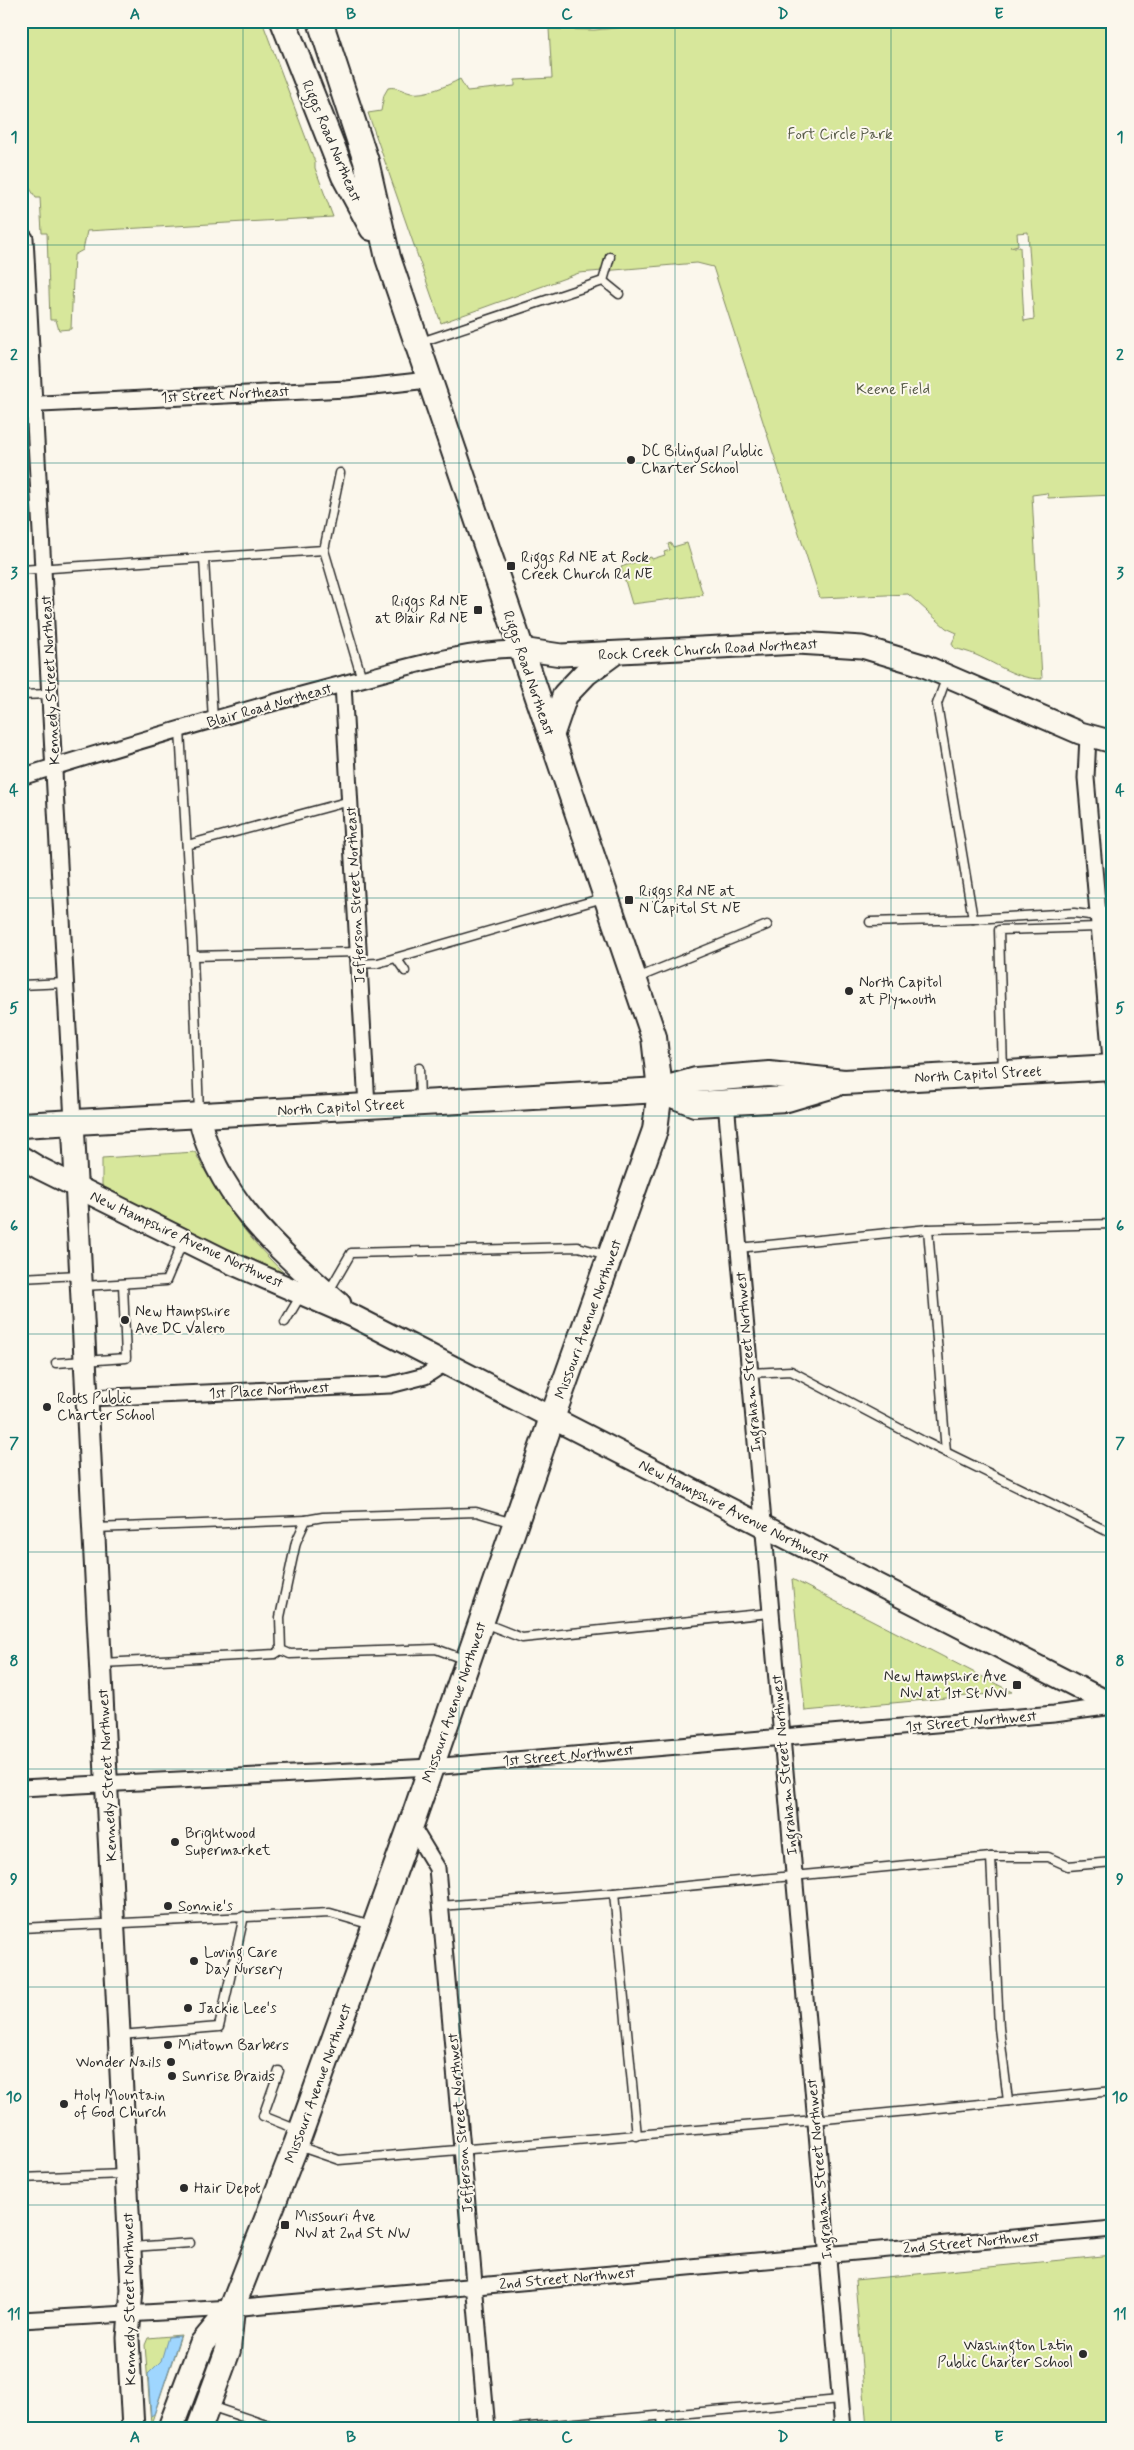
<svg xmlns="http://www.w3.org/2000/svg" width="1134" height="2450" viewBox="0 0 1134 2450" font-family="Mynerve,sans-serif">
<rect width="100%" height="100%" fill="#fbf7ec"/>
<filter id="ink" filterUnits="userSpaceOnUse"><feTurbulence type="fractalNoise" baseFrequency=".02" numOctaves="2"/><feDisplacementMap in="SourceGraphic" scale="10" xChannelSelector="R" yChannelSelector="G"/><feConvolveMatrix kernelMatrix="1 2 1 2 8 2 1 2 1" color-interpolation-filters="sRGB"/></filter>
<g filter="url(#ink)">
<g fill="#d7e79b" stroke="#818963" fill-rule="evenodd">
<polygon points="21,21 262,21 315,162 315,168 333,217 87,231 83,250 74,255 71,329 59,330 56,320 50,320 47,233 42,233 40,198 36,198 26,182 26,157 21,131"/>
<path d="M693,21H1113V495L1048,498L1047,493L1032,495L1042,679C1016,679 999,665 976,655C969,652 961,650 954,648L952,643L957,633L946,628L908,594L820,598L713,267L697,263L579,273L441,323L368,113L381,111L384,95L388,88C397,86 402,91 411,93C426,95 447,86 460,79L467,91L515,86V80L552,78L549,29L594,30ZM1028,232L1034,319L1024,321L1020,247H1010L1018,245L1017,233Z"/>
<polygon points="671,543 673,547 687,543 703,595 632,604 621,567 651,557 652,559 665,555 664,552 670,550 668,544"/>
<path d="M195,1152C219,1200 249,1240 288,1277L286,1281L102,1186V1158Z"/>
<polygon points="792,1579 1012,1692 805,1711"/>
<polygon points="1113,2255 1113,2429 867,2429 855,2280"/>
<polygon points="181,2335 151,2424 145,2345 148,2338"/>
</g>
<polygon fill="#9fd6fe" stroke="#7192aa" points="180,2336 154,2414 151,2416 148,2374 161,2361 168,2337"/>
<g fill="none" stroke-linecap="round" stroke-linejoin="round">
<defs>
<g id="lane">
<polyline points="603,281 610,257"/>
<polyline points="421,342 603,281 619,294"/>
<polyline points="340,473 324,550 362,679"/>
<polyline points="204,558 213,721"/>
<polyline points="21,570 324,550"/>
<polyline points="947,676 937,704 973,919"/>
<polyline points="21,695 50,694"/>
<polyline points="180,730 193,956 199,1113"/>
<polyline points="187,845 350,801"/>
<polyline points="870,922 973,919 1074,913 1113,918"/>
<polyline points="193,956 358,952"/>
<polyline points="396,958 405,971"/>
<polyline points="359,964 378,963 603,898"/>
<polyline points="637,978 767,925"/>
<polyline points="21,985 66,983"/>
<polyline points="419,1068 420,1101"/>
<polyline points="1003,1071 999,930 1098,927"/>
<polyline points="928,1229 946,1452"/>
<polyline points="738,1248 928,1229 1113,1224"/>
<polyline points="21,1278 79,1275"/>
<polyline points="84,1286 166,1281 183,1241"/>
<polyline points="329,1291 351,1253 578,1247 607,1255"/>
<polyline points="285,1322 301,1295"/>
<polyline points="56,1363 126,1358 123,1284"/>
<polyline points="749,1373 791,1371 927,1443 1113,1534"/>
<polyline points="95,1528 306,1520"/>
<polyline points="484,1623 522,1638 771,1613"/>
<polyline points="466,1660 436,1649 290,1654 281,1650 280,1617 296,1542 306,1520 323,1517 476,1512 513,1523"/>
<polyline points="102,1663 275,1654 281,1650"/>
<polyline points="991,1857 999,2028 1008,2101"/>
<polyline points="614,1893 637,2136"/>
<polyline points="440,1906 614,1893 991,1857 1048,1857 1068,1866 1113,1862"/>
<polyline points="21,1928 330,1913 372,1925"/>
<polyline points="120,2035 219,2027 244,1916"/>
<polyline points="279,2071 263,2116 298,2130"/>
<polyline points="298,2146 339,2160 815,2120 1113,2091"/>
<polyline points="21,2178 124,2174"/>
<polyline points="132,2247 190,2243"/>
<polyline points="210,2406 278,2429"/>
<polyline points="662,2416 663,2429"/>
<polyline points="507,2429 840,2400"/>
</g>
<g id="street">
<polyline points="25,238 73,1121"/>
<polyline points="21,405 347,389 428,380"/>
<polyline points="343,684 367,1106"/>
<polyline points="1088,736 1086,778 1113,1082"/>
<path d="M21,777C131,743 242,710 354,681C409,667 463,649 521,649"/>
<polyline points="726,1102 843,2429"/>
<polyline points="88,1398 390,1385 425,1376 445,1363"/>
<polyline points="21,1788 431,1767 1054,1714 1113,1706"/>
<polyline points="411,1825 437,1868 487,2429"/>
<polyline points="21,2320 232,2308 1113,2229"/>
</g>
<g id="secondary">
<polyline points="521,649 561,655 798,643 862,647 922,665 1080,733 1113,742"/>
<path d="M199,1115C214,1196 281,1252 340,1304"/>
<polyline points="73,1121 132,2290 128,2338 133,2429"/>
<polyline points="21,1157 39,1168 222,1259 355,1317 1113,1705"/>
</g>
<g id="primary">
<polyline points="283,21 344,176 372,228"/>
<polyline points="551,736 565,695 586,673 612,654"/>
<polyline points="660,1090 695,1104 787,1099 834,1085"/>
<polyline points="21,1125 660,1090 696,1080 769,1074 844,1082 1113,1067"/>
<polyline points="170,2429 202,2344 232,2308"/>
<polyline points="199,2429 228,2350 232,2308 296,2145 411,1825 552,1418 655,1130 660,1090 654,1037 388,258 366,161 320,21"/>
</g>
</defs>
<use href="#lane" stroke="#2b2b2b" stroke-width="11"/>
<use href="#street" stroke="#2b2b2b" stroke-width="19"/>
<use href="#secondary" stroke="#2b2b2b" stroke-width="25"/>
<use href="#primary" stroke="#2b2b2b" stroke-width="28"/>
<use href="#lane" stroke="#fbf7ec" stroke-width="8"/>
<use href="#street" stroke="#fbf7ec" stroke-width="15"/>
<use href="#secondary" stroke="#fbf7ec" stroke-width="21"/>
<use href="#primary" stroke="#fbf7ec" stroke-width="24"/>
</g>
</g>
<path fill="none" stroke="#0f766e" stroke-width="1" stroke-opacity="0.55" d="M243,21V2429M459,21V2429M675,21V2429M891,21V2429M21,245H1113M21,463H1113M21,681H1113M21,898H1113M21,1116H1113M21,1334H1113M21,1552H1113M21,1769H1113M21,1987H1113M21,2205H1113"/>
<g fill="#2b2b2b" stroke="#fbf7ec" stroke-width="2">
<circle cx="631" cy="460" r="5"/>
<rect x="506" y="561" width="10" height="10" rx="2.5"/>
<rect x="473" y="605" width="10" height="10" rx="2.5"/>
<rect x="624" y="895" width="10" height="10" rx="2.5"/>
<circle cx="849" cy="991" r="5"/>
<circle cx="125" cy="1320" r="5"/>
<circle cx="47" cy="1407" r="5"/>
<rect x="1012" y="1680" width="10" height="10" rx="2.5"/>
<circle cx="175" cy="1842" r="5"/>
<circle cx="168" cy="1906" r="5"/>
<circle cx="194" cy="1961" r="5"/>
<circle cx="188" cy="2008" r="5"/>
<circle cx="168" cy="2045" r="5"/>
<circle cx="171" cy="2062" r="5"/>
<circle cx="172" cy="2076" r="5"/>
<circle cx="64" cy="2104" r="5"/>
<circle cx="184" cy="2188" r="5"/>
<rect x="280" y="2220" width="10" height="10" rx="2.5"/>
<circle cx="1083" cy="2354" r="5"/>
</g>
<g text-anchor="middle" stroke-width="4" stroke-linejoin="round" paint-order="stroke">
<g font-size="15" fill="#565a47" stroke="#fbf7ec">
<text x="840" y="139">Fort Circle Park</text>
<text x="893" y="394">Keene Field</text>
</g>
<g font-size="15" fill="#2b2b2b" stroke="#fbf7ec">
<text transform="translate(332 141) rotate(67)" y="5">Riggs Road Northeast</text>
<text transform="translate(225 394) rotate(-3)" y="5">1st Street Northeast</text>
<text transform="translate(708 649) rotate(-3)" y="5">Rock Creek Church Road Northeast</text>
<text transform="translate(529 673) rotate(71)" y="5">Riggs Road Northeast</text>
<text transform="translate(50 680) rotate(-93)" y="5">Kennedy Street Northeast</text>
<text transform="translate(269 705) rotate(-16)" y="5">Blair Road Northeast</text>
<text transform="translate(355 895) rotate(-93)" y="5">Jefferson Street Northeast</text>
<text transform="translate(978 1074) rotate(-3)" y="5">North Capitol Street</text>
<text transform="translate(341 1107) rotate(-3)" y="5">North Capitol Street</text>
<text transform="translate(187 1239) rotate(25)" y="5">New Hampshire Avenue Northwest</text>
<text transform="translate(588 1319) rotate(-70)" y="5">Missouri Avenue Northwest</text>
<text transform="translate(748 1362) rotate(-95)" y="5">Ingraham Street Northwest</text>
<text transform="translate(269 1390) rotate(-3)" y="5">1st Place Northwest</text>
<text transform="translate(734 1511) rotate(27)" y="5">New Hampshire Avenue Northwest</text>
<text transform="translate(454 1702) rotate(-71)" y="5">Missouri Avenue Northwest</text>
<text transform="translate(971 1721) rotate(-5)" y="5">1st Street Northwest</text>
<text transform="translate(568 1755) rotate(-5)" y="5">1st Street Northwest</text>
<text transform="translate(784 1765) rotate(-95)" y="5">Ingraham Street Northwest</text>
<text transform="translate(107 1775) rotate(-93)" y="5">Kennedy Street Northwest</text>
<text transform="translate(318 2083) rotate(-70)" y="5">Missouri Avenue Northwest</text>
<text transform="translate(460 2123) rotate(-95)" y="5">Jefferson Street Northwest</text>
<text transform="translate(819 2169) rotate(-95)" y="5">Ingraham Street Northwest</text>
<text transform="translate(971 2242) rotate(-5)" y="5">2nd Street Northwest</text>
<text transform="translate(567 2278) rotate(-5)" y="5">2nd Street Northwest</text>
<text transform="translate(129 2299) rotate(-91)" y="5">Kennedy Street Northwest</text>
</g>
<g font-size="15" fill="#2b2b2b" stroke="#fbf7ec" text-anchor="start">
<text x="641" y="456">DC Bilingual Public<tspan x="641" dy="17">Charter School</tspan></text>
<text x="521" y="562">Riggs Rd NE at Rock<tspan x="521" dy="17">Creek Church Rd NE</tspan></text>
<text x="468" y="606" text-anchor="end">Riggs Rd NE<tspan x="468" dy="17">at Blair Rd NE</tspan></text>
<text x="639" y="896">Riggs Rd NE at<tspan x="639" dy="17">N Capitol St NE</tspan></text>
<text x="859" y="987">North Capitol<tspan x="859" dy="17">at Plymouth</tspan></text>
<text x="135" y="1316">New Hampshire<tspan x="135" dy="17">Ave DC Valero</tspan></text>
<text x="57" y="1403">Roots Public<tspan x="57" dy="17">Charter School</tspan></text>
<text x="1007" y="1681" text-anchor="end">New Hampshire Ave<tspan x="1007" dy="17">NW at 1st St NW</tspan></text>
<text x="185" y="1838">Brightwood<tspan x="185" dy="17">Supermarket</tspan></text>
<text x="178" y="1911">Sonnie's</text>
<text x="204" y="1957">Loving Care<tspan x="204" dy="17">Day Nursery</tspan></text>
<text x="198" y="2013">Jackie Lee's</text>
<text x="178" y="2050">Midtown Barbers</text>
<text x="161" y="2067" text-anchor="end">Wonder Nails</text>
<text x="182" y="2081">Sunrise Braids</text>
<text x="74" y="2100">Holy Mountain<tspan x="74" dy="17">of God Church</tspan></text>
<text x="194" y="2193">Hair Depot</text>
<text x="295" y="2221">Missouri Ave<tspan x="295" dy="17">NW at 2nd St NW</tspan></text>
<text x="1073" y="2350" text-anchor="end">Washington Latin<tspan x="1073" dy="17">Public Charter School</tspan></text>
</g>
</g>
<rect width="1134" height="2450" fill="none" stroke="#fbf7ec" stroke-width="55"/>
<rect x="28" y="28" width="1078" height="2394" fill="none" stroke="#0f766e" stroke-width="2"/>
<g font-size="16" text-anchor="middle" font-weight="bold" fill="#0f766e">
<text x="135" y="19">A</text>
<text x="351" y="19">B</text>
<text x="567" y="19">C</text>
<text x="783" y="19">D</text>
<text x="999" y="19">E</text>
<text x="14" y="142">1</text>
<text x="1120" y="142">1</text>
<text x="14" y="360">2</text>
<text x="1120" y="360">2</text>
<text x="14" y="578">3</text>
<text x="1120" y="578">3</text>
<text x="14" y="795">4</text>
<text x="1120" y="795">4</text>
<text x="14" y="1013">5</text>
<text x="1120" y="1013">5</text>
<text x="14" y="1231">6</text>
<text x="1120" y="1231">6</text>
<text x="14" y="1448">7</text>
<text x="1120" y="1448">7</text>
<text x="14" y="1666">8</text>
<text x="1120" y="1666">8</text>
<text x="14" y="1884">9</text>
<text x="1120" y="1884">9</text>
<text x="14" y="2102">10</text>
<text x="1120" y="2102">10</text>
<text x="14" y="2319">11</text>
<text x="1120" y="2319">11</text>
<text x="135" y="2442">A</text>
<text x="351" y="2442">B</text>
<text x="567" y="2442">C</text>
<text x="783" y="2442">D</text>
<text x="999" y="2442">E</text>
</g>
</svg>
